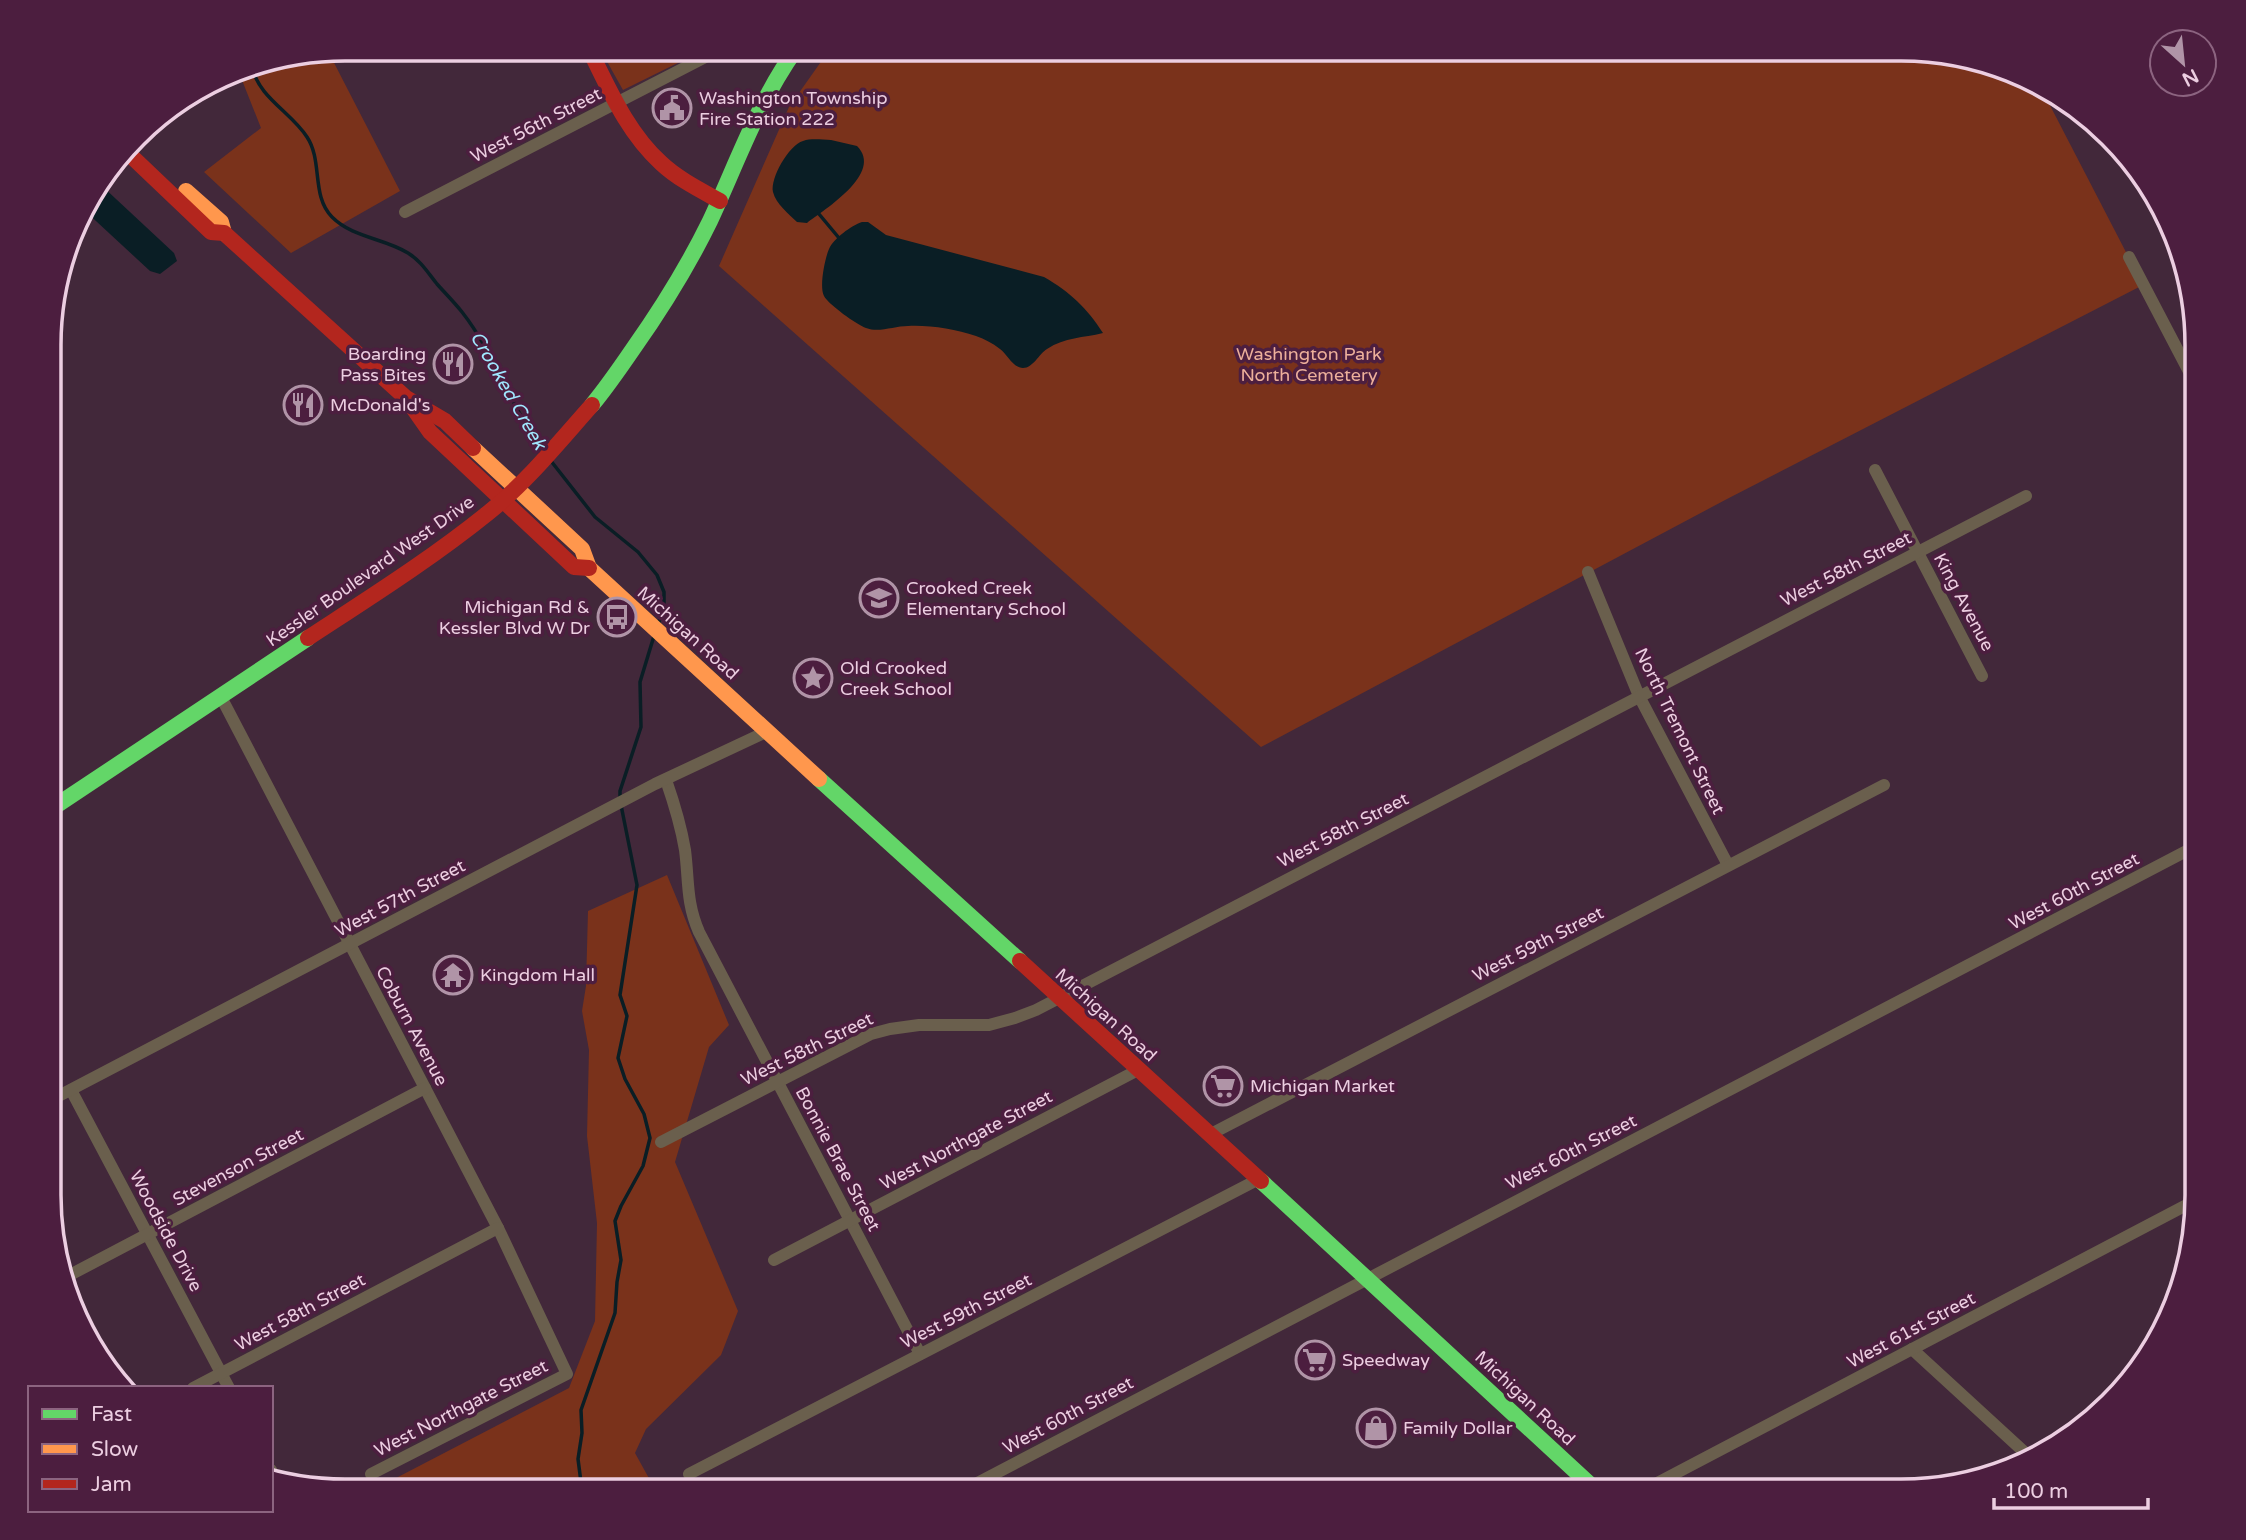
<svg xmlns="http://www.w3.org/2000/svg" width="2246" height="1540" viewBox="0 0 2246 1540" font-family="'Varela Round',sans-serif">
<rect width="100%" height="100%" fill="#42283a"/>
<g fill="#7a321b">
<polygon points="600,49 706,49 623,90"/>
<polygon points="830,49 1920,50 1997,65 2041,88 2143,285 1727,499 1261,747 719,266 789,107"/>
<polygon points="338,50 330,55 400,191 291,253 204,172 261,128 238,70"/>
<polygon points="667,875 729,1025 709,1047 675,1162 738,1311 721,1355 646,1429 635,1453 656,1491 373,1490 569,1388 595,1321 597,1223 587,1136 589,1050 582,1011 586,986 588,911"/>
</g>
<g fill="#0a1e25">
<path d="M831,140L857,146C884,173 825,209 807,223L797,222C789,214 776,204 773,192C770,178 789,145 803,141C812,138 822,140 831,140Z"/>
<polygon points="101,185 174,253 177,261 160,274 150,271 83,209"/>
<path d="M862,222H868L886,235L1044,277C1070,292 1087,308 1103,333C1083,338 1065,337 1047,349C1039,354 1033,368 1023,368C1013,368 1007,354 1000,349C992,343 985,339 976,336C955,329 930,325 908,326C894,326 879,333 866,328C857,325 828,304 824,296C819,287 825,258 829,249C834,238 851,226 862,222Z"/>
</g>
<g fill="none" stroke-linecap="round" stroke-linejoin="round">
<g stroke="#0a1e25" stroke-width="3.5">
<path d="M252,67C259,98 291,112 307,137C323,161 311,196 332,217C353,238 384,238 408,253C421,261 428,273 437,284C445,293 454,302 462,312C495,354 510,406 542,449"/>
<polyline points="819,214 839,238"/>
<polyline points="551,461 595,517 638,552 657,575 664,592 664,604 659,622"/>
<polyline points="620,797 620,791 641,727 640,682 654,636"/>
<polyline points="582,1490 578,1459 582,1433 581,1410 615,1313 617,1282 621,1260 615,1221 621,1206 643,1166 650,1138 644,1114 625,1079 618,1058 627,1016 620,995 637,885 621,805"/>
</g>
<g stroke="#6a5f4d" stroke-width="12">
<polyline points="405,212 721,49"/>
<polyline points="2129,257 2196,385"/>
<polyline points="1875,470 1982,676"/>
<polyline points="1588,572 1639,696 1728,865"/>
<polyline points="221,697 498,1228 567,1374 371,1474"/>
<path d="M666,780C674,803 681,826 685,850C689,881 686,902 699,932L920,1354"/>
<polyline points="71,1090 229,1388"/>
<polyline points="51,1100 655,784 768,731"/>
<polyline points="1209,1135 1884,785"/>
<polyline points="661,1142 871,1034 890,1029 919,1025 989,1025 1015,1018 1036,1010 2026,496"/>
<polyline points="774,1260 1138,1070"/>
<polyline points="66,1277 425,1088"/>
<polyline points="1912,1349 2033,1460"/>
<polyline points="193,1388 498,1228"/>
<polyline points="271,1470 277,1481"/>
<polyline points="689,1474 1259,1179"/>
<polyline points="962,1491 2196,846"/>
<polyline points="1642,1491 2196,1200"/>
</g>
<g stroke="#63d668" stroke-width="16">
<path d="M592,405C607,387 620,368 633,349C662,308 688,266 710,221C737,163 758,102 796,49"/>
<polyline points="819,779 1020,961"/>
<polyline points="51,809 308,638"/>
<polyline points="1261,1181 1597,1491"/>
</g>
<g stroke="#ff974d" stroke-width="16">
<polyline points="186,191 221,222 224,233"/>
<polyline points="473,448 582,549 589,568 819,779"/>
</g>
<g stroke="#b3261e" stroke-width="16">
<path d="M589,49C609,89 627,132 661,163C678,179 700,190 720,201"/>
<polyline points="127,152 211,232 224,233 406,398 445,421 473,448"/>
<polyline points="411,405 430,432 574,567 589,568"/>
<path d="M308,638C369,598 431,559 488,513C527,482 559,442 592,405"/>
<polyline points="1020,961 1261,1181"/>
</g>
</g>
<defs>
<symbol id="civic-ring" viewBox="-11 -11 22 22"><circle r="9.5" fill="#4c1e3f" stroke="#b094a7" stroke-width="1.5"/><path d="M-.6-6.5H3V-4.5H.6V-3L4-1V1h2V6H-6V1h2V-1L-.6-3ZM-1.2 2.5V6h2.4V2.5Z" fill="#b094a7"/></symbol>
<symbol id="restaurant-ring" viewBox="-11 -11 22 22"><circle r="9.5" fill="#4c1e3f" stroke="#b094a7" stroke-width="1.5"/><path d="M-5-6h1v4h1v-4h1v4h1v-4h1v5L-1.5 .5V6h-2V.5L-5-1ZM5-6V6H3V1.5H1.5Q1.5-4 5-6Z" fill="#b094a7"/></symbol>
<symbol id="school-ring" viewBox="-11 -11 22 22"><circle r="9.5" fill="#4c1e3f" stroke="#b094a7" stroke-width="1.5"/><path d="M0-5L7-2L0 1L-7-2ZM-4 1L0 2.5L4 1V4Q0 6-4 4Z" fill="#b094a7"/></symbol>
<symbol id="bus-ring" viewBox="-11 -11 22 22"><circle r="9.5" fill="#4c1e3f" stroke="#b094a7" stroke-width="1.5"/><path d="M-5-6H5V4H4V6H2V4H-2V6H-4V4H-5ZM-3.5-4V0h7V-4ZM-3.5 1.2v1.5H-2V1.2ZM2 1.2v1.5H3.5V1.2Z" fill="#b094a7"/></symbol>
<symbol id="sight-ring" viewBox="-11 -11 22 22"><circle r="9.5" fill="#4c1e3f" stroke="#b094a7" stroke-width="1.5"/><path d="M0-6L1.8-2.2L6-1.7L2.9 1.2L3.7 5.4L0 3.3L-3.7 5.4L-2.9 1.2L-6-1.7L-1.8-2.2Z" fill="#b094a7"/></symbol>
<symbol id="temple-ring" viewBox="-11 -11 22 22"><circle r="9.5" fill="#4c1e3f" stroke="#b094a7" stroke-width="1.5"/><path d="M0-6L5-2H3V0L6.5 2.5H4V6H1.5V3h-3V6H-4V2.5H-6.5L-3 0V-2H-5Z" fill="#b094a7"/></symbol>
<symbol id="supermarket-ring" viewBox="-11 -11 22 22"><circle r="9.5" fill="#4c1e3f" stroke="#b094a7" stroke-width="1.5"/><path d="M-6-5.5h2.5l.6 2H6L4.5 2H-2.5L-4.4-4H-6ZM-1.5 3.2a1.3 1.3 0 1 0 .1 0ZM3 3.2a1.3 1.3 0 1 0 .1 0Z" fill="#b094a7"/></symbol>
<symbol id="shop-ring" viewBox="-11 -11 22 22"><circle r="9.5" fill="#4c1e3f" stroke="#b094a7" stroke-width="1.5"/><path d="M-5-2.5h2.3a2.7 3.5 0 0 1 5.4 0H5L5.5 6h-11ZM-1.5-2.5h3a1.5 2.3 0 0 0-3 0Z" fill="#b094a7"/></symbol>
</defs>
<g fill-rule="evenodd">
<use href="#civic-ring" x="650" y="86" width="44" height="44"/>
<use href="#restaurant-ring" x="431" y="342" width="44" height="44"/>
<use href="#restaurant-ring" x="281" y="383" width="44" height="44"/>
<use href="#school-ring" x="857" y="576" width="44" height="44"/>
<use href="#bus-ring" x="595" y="595" width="44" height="44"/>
<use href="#sight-ring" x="791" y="656" width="44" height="44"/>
<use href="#temple-ring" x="431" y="953" width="44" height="44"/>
<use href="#supermarket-ring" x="1201" y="1064" width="44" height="44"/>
<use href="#supermarket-ring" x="1293" y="1338" width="44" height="44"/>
<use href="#shop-ring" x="1354" y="1406" width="44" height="44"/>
</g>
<g text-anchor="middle" stroke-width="7" stroke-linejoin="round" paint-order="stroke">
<g font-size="18" fill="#eccee1" stroke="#4c1e3f" text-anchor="start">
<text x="699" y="104">Washington Township<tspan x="699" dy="21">Fire Station 222</tspan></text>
<text x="426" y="360" text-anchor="end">Boarding<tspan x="426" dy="21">Pass Bites</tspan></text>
<text x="330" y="411">McDonald's</text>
<text x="906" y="594">Crooked Creek<tspan x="906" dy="21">Elementary School</tspan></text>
<text x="590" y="613" text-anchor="end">Michigan Rd &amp;<tspan x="590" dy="21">Kessler Blvd W Dr</tspan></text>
<text x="840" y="674">Old Crooked<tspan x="840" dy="21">Creek School</tspan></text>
<text x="480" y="981">Kingdom Hall</text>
<text x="1250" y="1092">Michigan Market</text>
<text x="1342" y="1366">Speedway</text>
<text x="1403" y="1434">Family Dollar</text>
</g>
<g font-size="18" fill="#eccee1" stroke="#4c1e3f">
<text transform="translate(536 125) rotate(-27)" y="6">West 56th Street</text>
<text transform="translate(1846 569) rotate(-27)" y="6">West 58th Street</text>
<text transform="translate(370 571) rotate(-35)" y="6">Kessler Boulevard West Drive</text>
<text transform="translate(1964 602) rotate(62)" y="6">King Avenue</text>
<text transform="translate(688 633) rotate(42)" y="6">Michigan Road</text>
<text transform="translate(1680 731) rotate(64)" y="6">North Tremont Street</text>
<text transform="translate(1343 830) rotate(-27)" y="6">West 58th Street</text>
<text transform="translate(2074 891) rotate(-28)" y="6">West 60th Street</text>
<text transform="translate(400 898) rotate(-28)" y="6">West 57th Street</text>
<text transform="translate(1538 944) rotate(-27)" y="6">West 59th Street</text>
<text transform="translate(1106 1015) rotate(42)" y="6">Michigan Road</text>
<text transform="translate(412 1026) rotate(62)" y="6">Coburn Avenue</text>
<text transform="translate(807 1049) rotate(-26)" y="6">West 58th Street</text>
<text transform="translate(966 1140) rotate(-28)" y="6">West Northgate Street</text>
<text transform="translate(1571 1152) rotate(-27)" y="6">West 60th Street</text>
<text transform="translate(838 1159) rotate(62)" y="6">Bonnie Brae Street</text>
<text transform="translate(238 1167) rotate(-28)" y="6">Stevenson Street</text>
<text transform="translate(166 1231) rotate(62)" y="6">Woodside Drive</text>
<text transform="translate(966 1311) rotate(-27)" y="6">West 59th Street</text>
<text transform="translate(300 1312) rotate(-28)" y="6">West 58th Street</text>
<text transform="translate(1911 1330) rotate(-28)" y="6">West 61st Street</text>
<text transform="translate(1525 1398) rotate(43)" y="6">Michigan Road</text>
<text transform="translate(461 1408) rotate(-27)" y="6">West Northgate Street</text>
<text transform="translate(1068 1415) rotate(-28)" y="6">West 60th Street</text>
</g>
<g font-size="18" fill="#edb09b" stroke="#4c1e3f">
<text x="1309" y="360">Washington Park<tspan x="1309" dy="21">North Cemetery</tspan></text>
</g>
<g font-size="19" font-style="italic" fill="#a0e8ff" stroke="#4c1e3f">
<text transform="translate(509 390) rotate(60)" y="7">Crooked Creek</text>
</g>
</g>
<path d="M0 0H2246V1540H0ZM345 61H1901A284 284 0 0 1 2185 345V1195A284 284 0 0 1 1901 1479H345A284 284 0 0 1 61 1195V345A284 284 0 0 1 345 61Z" fill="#4c1e3f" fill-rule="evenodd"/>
<path fill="none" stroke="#eccee1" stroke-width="3.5" d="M345 61H1901A284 284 0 0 1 2185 345V1195A284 284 0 0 1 1901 1479H345A284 284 0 0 1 61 1195V345A284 284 0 0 1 345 61Z"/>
<rect x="28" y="1386" width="245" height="126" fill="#4c1e3f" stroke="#8c6480" stroke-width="2"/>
<rect x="42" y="1409" width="35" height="10" fill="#63d668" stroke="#8c6480" stroke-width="2"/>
<text x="91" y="1421" font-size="21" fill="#eccee1">Fast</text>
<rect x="42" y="1444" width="35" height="10" fill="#ff974d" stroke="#8c6480" stroke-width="2"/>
<text x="91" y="1456" font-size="21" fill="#eccee1">Slow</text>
<rect x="42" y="1479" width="35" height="10" fill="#b3261e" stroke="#8c6480" stroke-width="2"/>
<text x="91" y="1491" font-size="21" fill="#eccee1">Jam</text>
<g transform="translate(2183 63) rotate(153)"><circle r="33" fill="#4c1e3f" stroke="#8c6480" stroke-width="2"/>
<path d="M0-5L12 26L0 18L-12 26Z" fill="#b094a7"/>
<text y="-10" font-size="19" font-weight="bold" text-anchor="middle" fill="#eccee1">N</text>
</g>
<path d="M1994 1498v10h154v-10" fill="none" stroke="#eccee1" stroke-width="3.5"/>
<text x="2004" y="1498" font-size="21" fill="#eccee1" stroke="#4c1e3f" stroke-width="5" paint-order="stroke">100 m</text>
</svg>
